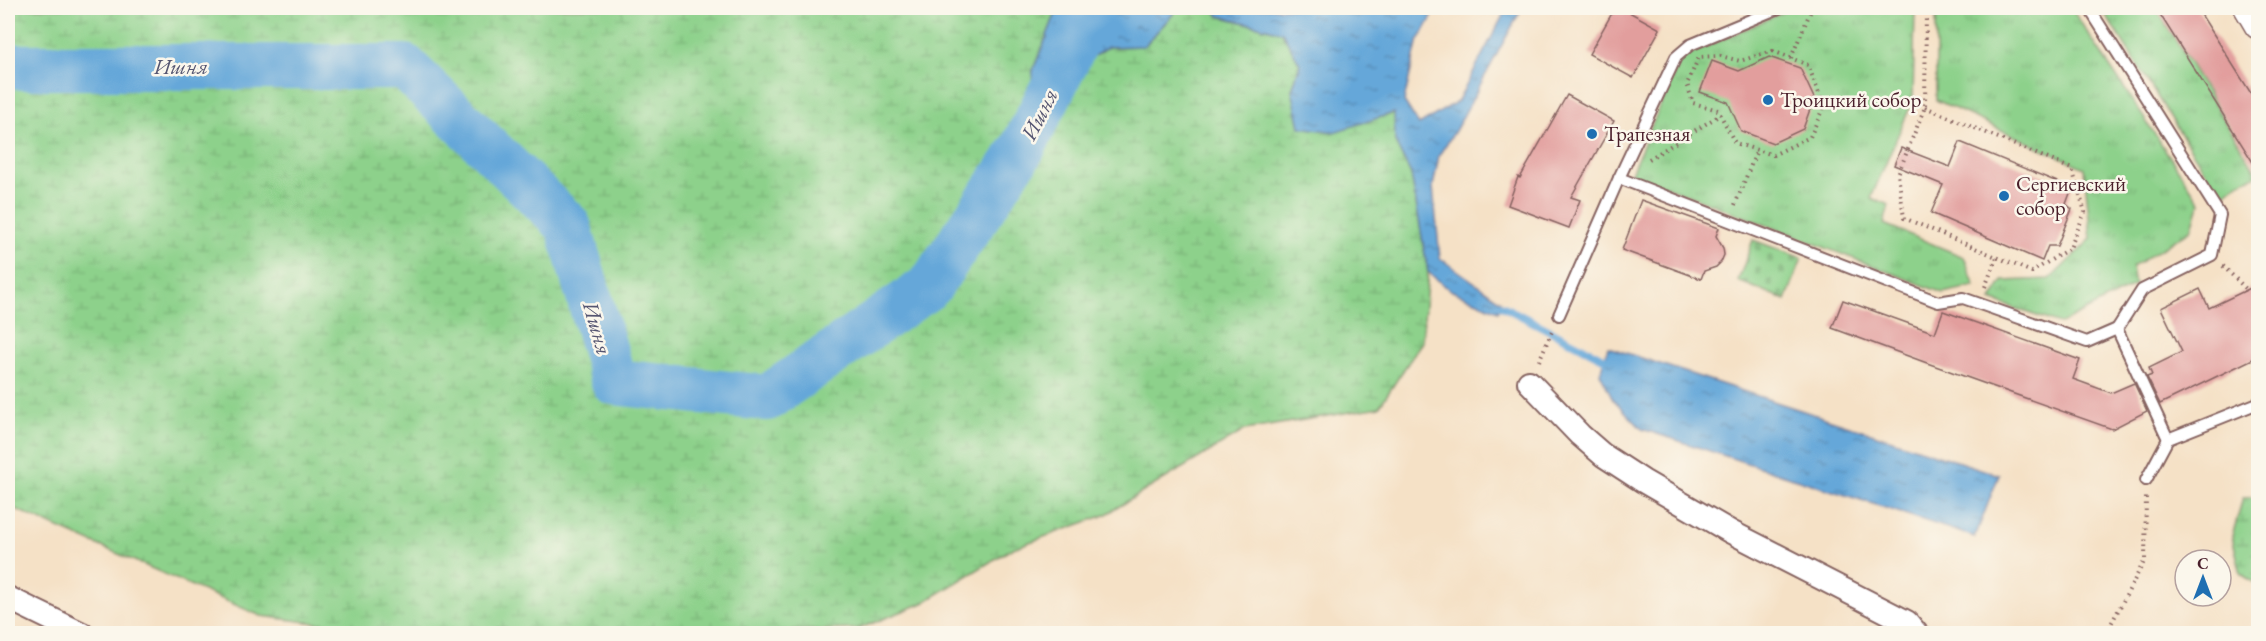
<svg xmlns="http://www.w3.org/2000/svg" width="2266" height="641" viewBox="0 0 2266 641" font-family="'EB Garamond',serif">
<defs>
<pattern id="grass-tufts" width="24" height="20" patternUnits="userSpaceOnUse" patternTransform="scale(1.5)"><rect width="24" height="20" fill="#8dd18b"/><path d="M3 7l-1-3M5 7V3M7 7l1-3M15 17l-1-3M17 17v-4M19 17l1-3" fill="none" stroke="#7bb378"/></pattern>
<pattern id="wetland-marsh" width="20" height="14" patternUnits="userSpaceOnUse" patternTransform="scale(1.5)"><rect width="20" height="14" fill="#8dd18b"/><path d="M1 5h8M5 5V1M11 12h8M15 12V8" fill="none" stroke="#7bb378"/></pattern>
<pattern id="cemetery-stones" width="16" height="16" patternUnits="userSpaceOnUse" patternTransform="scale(1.5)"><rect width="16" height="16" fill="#8dd18b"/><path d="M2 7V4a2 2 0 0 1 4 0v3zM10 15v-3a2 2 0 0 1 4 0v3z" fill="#7bb378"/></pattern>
<pattern id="water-ripples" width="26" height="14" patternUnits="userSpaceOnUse" patternTransform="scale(1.5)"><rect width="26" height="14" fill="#65a7d9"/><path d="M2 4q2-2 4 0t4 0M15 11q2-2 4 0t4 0" fill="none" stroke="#5587b0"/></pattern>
</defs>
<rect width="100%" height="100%" fill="#fbf7ec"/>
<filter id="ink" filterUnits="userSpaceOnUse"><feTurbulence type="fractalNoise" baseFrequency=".0167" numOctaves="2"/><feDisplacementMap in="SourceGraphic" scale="12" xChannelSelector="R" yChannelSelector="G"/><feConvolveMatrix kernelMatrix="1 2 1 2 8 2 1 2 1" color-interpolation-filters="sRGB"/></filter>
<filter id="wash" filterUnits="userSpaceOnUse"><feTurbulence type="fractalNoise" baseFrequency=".008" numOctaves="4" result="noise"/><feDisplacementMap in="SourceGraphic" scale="24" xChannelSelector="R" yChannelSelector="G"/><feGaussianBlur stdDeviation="1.35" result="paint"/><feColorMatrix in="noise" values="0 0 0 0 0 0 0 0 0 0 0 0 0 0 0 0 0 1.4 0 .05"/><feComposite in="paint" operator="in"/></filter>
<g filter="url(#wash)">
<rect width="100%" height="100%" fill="#f5e1c6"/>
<g fill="url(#grass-tufts)" stroke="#6c785b" stroke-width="1.5">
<polygon points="1792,8 1915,8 1913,100 1871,198 1889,205 1884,224 1964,257 1975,286 1943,293 1631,173 1681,58"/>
<polygon points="1936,8 2071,8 2200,202 2191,230 2132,267 2135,285 2060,324 1991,300 2003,281 2050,279 2091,239 2084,168 1936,100"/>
<polygon points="2101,8 2156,8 2258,175 2238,183 2221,197"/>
</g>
<g fill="url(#wetland-marsh)" stroke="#6c785b" stroke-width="1.5">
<polygon points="8,8 1058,8 1033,70 1032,86 1014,117 1022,150 1039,131 1038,100 1063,75 1108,47 1144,46 1174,13 1176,8 1213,8 1219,16 1282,32 1300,64 1292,90 1334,131 1395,113 1395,142 1411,174 1428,272 1422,342 1379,407 1245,430 1105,515 1013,548 923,603 858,629 781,631 761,634 401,634 261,616 8,506"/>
<polygon points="2258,497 2258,585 2241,574 2232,536 2243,498"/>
</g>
<polygon fill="url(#cemetery-stones)" stroke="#6c785b" stroke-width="1.5" points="1753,240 1802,258 1786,300 1738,281"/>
<g fill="url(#water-ripples)" stroke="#586382" stroke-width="1.5">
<polygon points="1058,8 1176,8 1174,13 1144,46 1108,47 1063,75 1038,100 1039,131 1021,151 1014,117 1032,86 1033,70"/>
<polygon points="1213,8 1437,8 1417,44 1404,101 1419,125 1458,101 1507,8 1522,8 1455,131 1439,155 1433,187 1440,258 1501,301 1498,311 1450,290 1428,272 1411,174 1395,142 1394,113 1334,132 1300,127 1292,90 1300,64 1282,32 1219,16"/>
<polygon points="1608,347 1999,475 1975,537 1642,429 1613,399 1600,373"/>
</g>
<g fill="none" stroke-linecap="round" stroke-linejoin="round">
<polyline stroke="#65a7d9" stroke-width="8" points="1500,305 1605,359"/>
<polyline stroke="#65a7d9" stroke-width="46" points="8,65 23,67 405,67 568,225 614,382 767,398 930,286 1021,151 1093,8"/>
</g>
<g id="blocks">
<g fill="#e29e9d">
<polygon points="1615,8 1622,8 1660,29 1633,78 1589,54"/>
<polygon points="2156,8 2197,8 2259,106 2259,172"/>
<polygon points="1769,57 1800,68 1814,98 1803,129 1773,143 1741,131 1728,102 1700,92 1712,61 1739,71"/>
<polygon points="1567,95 1614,121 1571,197 1580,200 1569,228 1508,205 1518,177 1520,178"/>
<polygon points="1960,142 2072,188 2066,204 2072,209 2057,246 2048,246 2042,261 1931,213 1943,185 1894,165 1901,148 1950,167"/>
<polygon points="1641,200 1719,228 1716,236 1723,248 1724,255 1721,262 1716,267 1704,271 1701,279 1622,250"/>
<polygon points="2259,284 2259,356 2160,404 2147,377 2152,375 2149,368 2182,352 2161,308 2200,289 2209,308"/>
<polygon points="1843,300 1935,333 1943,311 2080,360 2073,379 2111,393 2134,383 2147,411 2112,429 1927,363 1832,328"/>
</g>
</g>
</g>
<g filter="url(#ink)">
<use href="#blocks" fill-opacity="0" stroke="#866361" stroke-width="1.5"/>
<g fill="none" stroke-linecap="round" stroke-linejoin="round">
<defs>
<g id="service">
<polyline points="2089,8 2220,215 2212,255 2142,290 2117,329"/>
<polyline points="1619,178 1938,302 1963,298 2087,342 2117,329 2168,439"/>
<polyline points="1559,315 1619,178 1676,57 1690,45 1779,8"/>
<polyline points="2146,480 2168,439 2258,403"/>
</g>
<g id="minor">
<polyline points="1529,382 1580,435 1603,455 1643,481 1731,532 1907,622 1917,634"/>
<polyline points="8,598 82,634"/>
</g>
<polyline id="tertiary" points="2248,8 2258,25"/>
</defs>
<use href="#service" stroke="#866361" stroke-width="14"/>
<use href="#minor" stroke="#866361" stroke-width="26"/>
<use href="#tertiary" stroke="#866361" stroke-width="30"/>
<g stroke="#866361" stroke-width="4" stroke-dasharray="1.5 4.5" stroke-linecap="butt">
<polygon points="1773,51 1808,65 1824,106 1810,137 1773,155 1735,143 1718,110 1693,103 1687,84 1699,57 1721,56 1740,61"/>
<polyline points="1791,58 1812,8"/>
<polyline points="1925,107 2072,169 2085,212 2070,248 2032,272 1904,218 1898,174 1925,107 1926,8"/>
<polyline points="1649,159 1720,115"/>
<polyline points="1735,205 1757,150"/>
<polyline points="2223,266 2247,290"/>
<polyline points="1985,287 1997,257"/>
<polyline points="1539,361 1553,329"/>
<polyline points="2108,634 2111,624 2145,560 2146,496"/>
</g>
<use href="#service" stroke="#fff" stroke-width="10"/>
<use href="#minor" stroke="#fff" stroke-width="22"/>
<use href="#tertiary" stroke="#fff" stroke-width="27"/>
</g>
</g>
<g fill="#1f6fb2" stroke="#fbf7ec" stroke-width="2">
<circle cx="1768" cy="100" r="6"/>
<circle cx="1592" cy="134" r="6"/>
<circle cx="2004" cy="196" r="6"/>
</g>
<g text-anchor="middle" stroke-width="5" stroke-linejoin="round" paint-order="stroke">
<g font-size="21" fill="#4a1f2b" stroke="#fbf7ec" text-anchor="start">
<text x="1780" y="107">Троицкий собор</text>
<text x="1604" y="141">Трапезная</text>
<text x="2016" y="191">Сергиевский<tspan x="2016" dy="24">собор</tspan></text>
</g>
<g font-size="22" font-style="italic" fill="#555571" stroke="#fbf7ec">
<text x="181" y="74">Ишня</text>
<text transform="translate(1039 114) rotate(-63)" y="8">Ишня</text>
<text transform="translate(598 328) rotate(74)" y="8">Ишня</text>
</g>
</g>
<rect width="2266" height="641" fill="none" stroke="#fbf7ec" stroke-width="30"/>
<g transform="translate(2203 578)"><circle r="28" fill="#fbf7ec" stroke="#b4a19f" stroke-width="1.5"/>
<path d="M0-4.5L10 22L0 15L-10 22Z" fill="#1f6fb2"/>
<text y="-9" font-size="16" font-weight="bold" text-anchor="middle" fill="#4a1f2b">С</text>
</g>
</svg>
